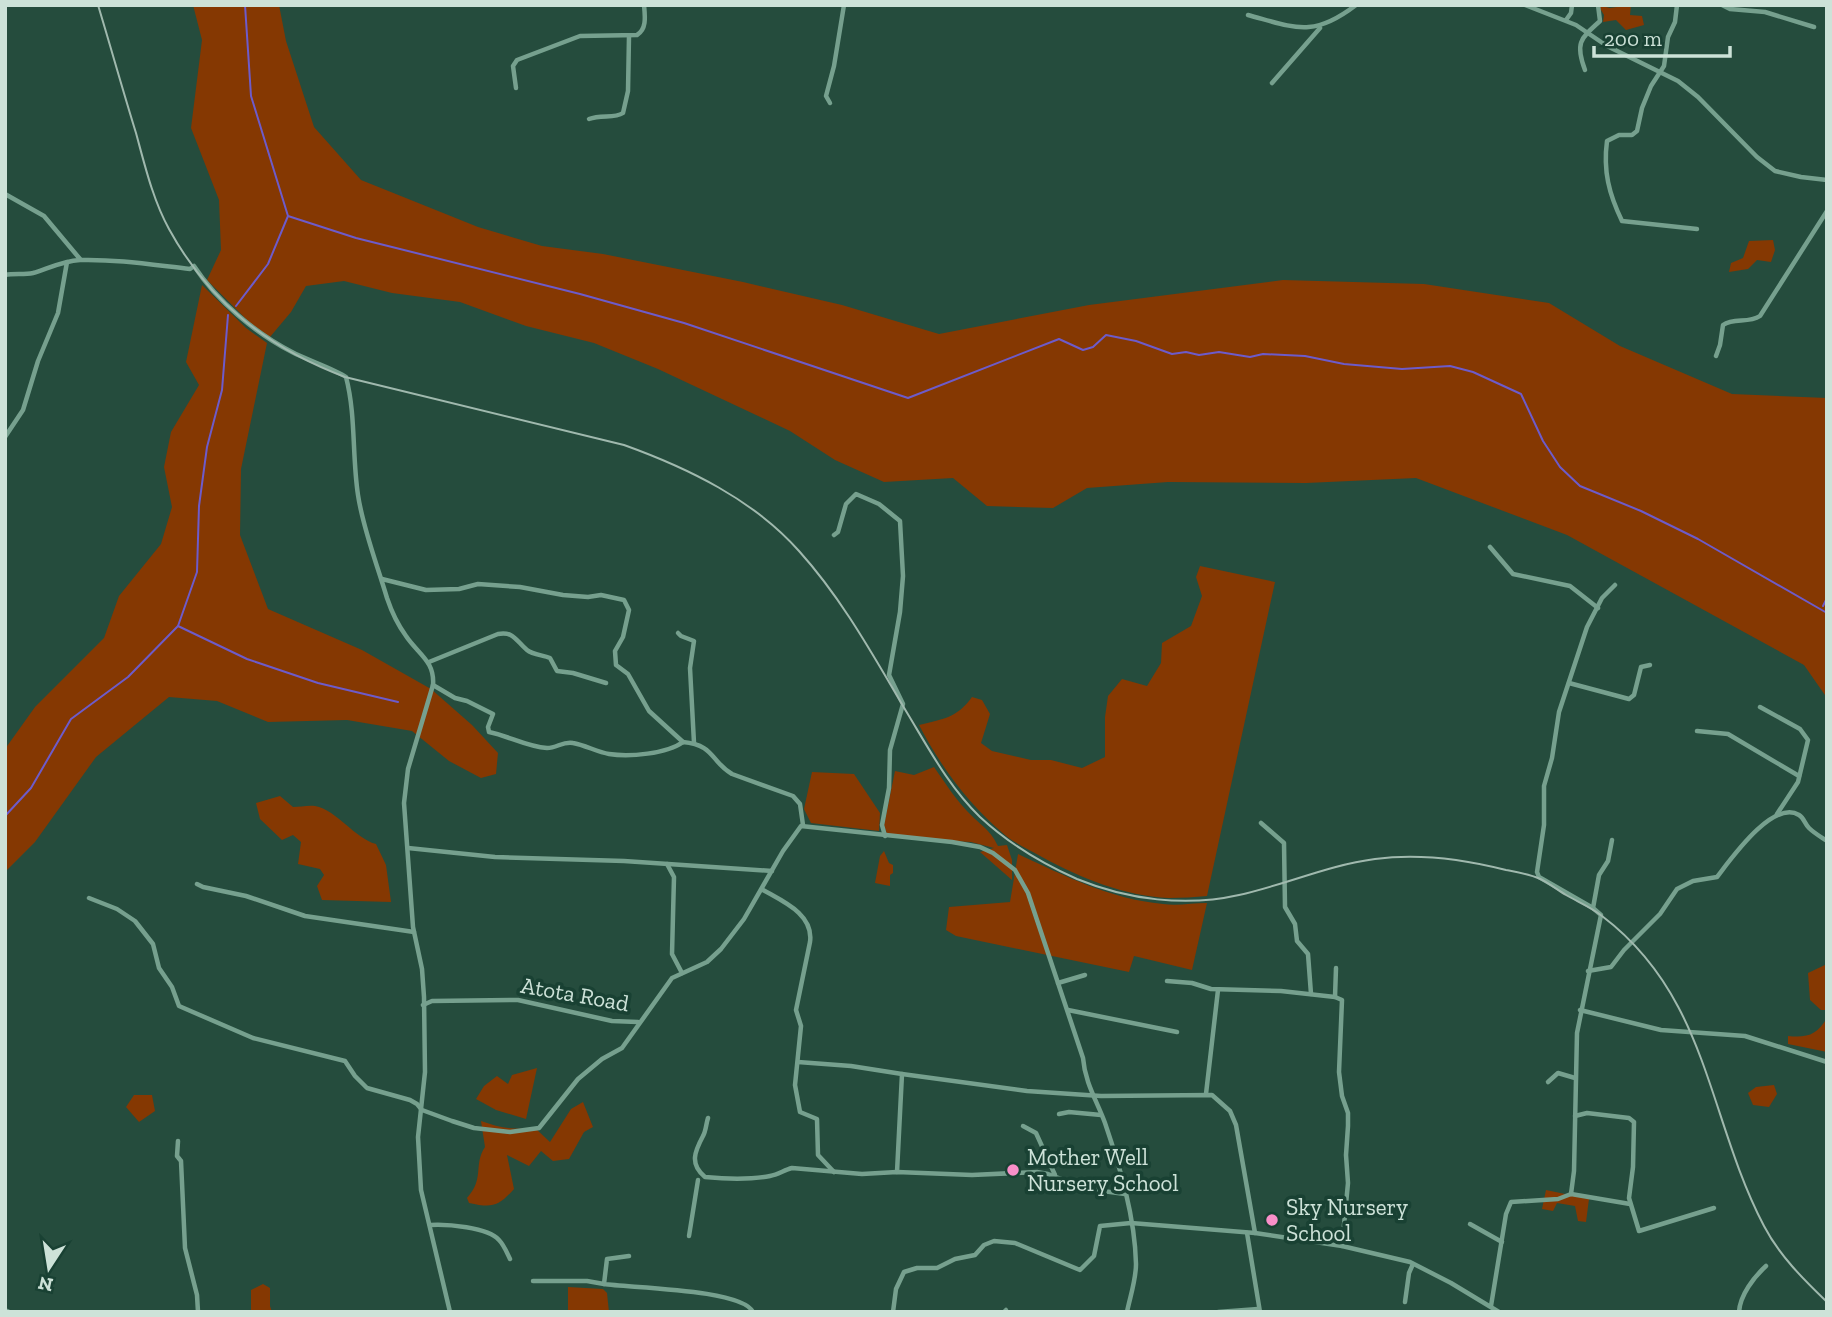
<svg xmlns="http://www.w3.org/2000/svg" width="1832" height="1317" viewBox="0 0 1832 1317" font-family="'Zilla Slab',serif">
<rect width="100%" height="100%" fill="#254c3d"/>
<g fill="#853802">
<polygon points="193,5 279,5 286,41 314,127 361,180 478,227 542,246 603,254 743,282 842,305 939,334 1089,305 1283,280 1424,284 1549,303 1620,346 1732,394 1827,398 1827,698 1804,665 1567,535 1416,478 1306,483 1168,482 1087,488 1053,508 987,506 953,478 884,482 835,460 790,431 658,369 594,343 526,326 460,302 392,293 344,281 306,286 291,312 270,337 250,323 207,280 221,250 219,200 191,128 202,40"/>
<polygon points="1598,5 1610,8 1631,5 1630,15 1642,16 1644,25 1626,30 1616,20 1603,22 1604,15"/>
<polygon points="1773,240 1775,250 1771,262 1757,260 1748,269 1729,272 1731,263 1743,258 1749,241"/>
<polygon points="202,285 246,328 267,343 241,469 240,535 268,609 362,650 431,689 472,725 498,753 496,774 481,778 449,761 412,731 347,720 268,722 217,701 169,697 96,757 35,842 5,872 5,749 35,707 104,638 119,596 161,544 172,507 164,467 171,432 199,385 186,362"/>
<path d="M1200,566L1275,582L1207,896C1195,897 1182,898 1169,898C1124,896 1081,878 1042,857C1030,850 1016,844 1005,835C968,804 941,767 919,725C943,719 957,718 972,697L982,700L990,714L981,743L992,751L1031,760H1051L1082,768L1105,757V717L1108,696L1122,679L1147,686L1161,663L1162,643L1191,626L1202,596L1196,577Z"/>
<path d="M934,767C946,784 957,802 972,816C984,828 990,830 998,846L1007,845L1012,860V880L980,852L994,848L971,842L888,837L884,825L895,771L914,775Z"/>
<polygon points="812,772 854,774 880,813 879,831 811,823 804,809"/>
<path d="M280,796L293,807C300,807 308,805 315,806C337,810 354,838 376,844L386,865L391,902L322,900L317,886L324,875L320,869L298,864L301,842L293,835L282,840L260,819L256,803Z"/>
<polygon points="884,851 889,863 893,865 893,873 890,875 890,886 875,883 880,856"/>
<path d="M1018,854C1065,876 1110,899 1163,904C1177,906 1193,903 1207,903L1192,970L1134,956L1129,972L956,936L946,930L949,907L1010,902Z"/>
<polygon points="1827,964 1827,1010 1821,1010 1810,1000 1808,973"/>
<path d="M1827,1018V1052L1788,1044V1036C1807,1038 1817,1035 1827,1018Z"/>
<polygon points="537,1068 526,1119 496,1110 476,1099 484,1086 497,1076 508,1084 512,1075"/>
<polygon points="1774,1085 1777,1094 1769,1107 1753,1105 1748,1093 1756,1087"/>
<polygon points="134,1095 152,1095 155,1111 139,1122 126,1107"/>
<path d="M583,1102L593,1127L584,1132L569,1159L553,1161L541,1151L529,1166L507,1155L514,1189C498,1207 492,1208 469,1203L467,1198C485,1178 473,1165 485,1147L481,1121C500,1128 515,1130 535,1128L550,1142L571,1109Z"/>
<polygon points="1546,1190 1589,1199 1586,1222 1578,1221 1575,1206 1557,1203 1553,1211 1542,1209"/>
<polygon points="263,1284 270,1288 270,1306 272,1312 251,1312 251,1290"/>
<polygon points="568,1287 603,1289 607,1293 609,1312 568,1312"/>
</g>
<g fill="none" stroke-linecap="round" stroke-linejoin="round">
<g stroke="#6d5bca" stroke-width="2">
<polyline points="288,216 356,238 580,294 684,323 908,398 1059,339 1083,350 1093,347 1106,335 1136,341 1172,354 1186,352 1199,355 1219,352 1250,357 1263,354 1305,356 1344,364 1402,369 1450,366 1473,372 1521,394 1543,441 1560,467 1580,486 1641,511 1698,539 1827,613"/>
<polyline points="236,306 268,264 288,216 251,96 245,5"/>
<polyline points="1823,606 1827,598"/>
<polyline points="178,626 247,659 318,683 398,702"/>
<polyline points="5,816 31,788 71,719 128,677 178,626 197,572 199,506 207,447 222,390 228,315"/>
</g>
<g stroke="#76a08e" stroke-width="4.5">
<polyline points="1525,5 1576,25 1607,46 1678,81 1698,97 1757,157 1775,171 1801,177 1827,180"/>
<path d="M1677,5L1675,22L1668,37L1664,66L1651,86L1642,108L1637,131L1632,135H1619L1607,141C1603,171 1609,194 1622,221L1697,229"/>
<polyline points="1722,5 1730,9 1765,12 1814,27"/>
<path d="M1248,15C1296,28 1313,38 1356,5"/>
<polyline points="1566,20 1571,13 1572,5"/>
<path d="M1585,70C1575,43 1580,39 1600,21L1598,5"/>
<polyline points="1272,83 1320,28"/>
<path d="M516,88L513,66L517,60L580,36L637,35C647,29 645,16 644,5"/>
<polyline points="830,103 826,96 834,66 844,5"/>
<path d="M589,119C601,114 614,119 623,113L628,91L629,36"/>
<polyline points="5,194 44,216 80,259"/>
<path d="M5,275C14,273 24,275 33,273C49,268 63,261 80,260C117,259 154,265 190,269L194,266C217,301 255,333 292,352C307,360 335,369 346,377C356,415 352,456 358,495C363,529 377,564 387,598C391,610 398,625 406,636C418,654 435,661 433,685L408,769L404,803L413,927L422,969L424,997L425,1072L418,1137L421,1190L450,1312"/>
<path d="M1716,356L1720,345L1723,325C1734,317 1748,324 1760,316L1827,211"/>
<polyline points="5,437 23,410 38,361 58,313 67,262"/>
<polyline points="834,535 838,532 846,504 856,494 879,504 900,521 903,576 900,612 889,675 903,704 890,750 889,788 882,825 885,836"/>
<polyline points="1490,547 1513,574 1570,586 1598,608"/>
<polyline points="382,579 426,590 459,589 478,584 520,587 563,595 588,597 601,595 624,600 629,610 623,637 615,651 616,665 628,674 649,711 683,742"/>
<polyline points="678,633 681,636 694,641 690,668 694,743"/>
<path d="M429,662L498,634C514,631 516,641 527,650C533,655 543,655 550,658L557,671L573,673L606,683"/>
<polyline points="1569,683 1629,699 1634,695 1641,667 1650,665"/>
<path d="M433,685L455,698L467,701L493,714L488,727L489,732C509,736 527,747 547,748C557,748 563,741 573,743C585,745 597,752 609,754C629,757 667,754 683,742C715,745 710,761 732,774L793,796L800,804L803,825"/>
<polyline points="1760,707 1800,729 1808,740 1798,782 1777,814"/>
<polyline points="1697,731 1728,734 1799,776"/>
<polyline points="1261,823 1284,843 1285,907 1295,924 1297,941 1308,954 1311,994"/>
<polyline points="408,848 495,857 624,861 772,871"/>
<polyline points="667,864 674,877 672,954 682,973"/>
<polyline points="197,884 203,887 246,896 305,916 414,932"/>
<path d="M763,890C782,901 814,914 810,942L796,1010L801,1026L795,1085L800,1112L817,1119L818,1155L834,1172"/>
<path d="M89,898L117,909L135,921L153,944L159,968L172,987L179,1006L253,1038L345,1061L355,1076L367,1088L410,1100L417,1104L422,1110L452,1121L474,1128L510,1132L539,1128L578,1079L602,1059L622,1048L672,978L707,962L721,949L744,919L783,851L801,826L952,842L980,847L993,853L1015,870L1028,893L1083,1058C1085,1083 1097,1101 1105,1123C1120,1167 1135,1217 1136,1264C1136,1280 1130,1297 1127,1312"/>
<polyline points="1593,908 1539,877 1537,872 1544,825 1544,786 1552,758 1559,712 1587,627 1602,598 1615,585"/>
<path d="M1588,971L1611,967L1624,950L1660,914L1677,889L1693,881L1717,877C1731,859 1773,799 1799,815C1804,818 1805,824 1809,828C1814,833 1821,837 1827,841"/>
<polyline points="1167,981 1192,983 1211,989 1281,991 1335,997 1342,1000 1339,1072 1342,1096 1348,1113 1348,1126 1346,1155 1348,1183 1342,1246"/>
<polyline points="1058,983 1085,975"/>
<polyline points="1335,997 1336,968"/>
<polyline points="423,1005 432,1001 518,1000 612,1021 638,1022"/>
<polyline points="1068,1010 1177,1032"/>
<polyline points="1580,1010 1661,1030 1745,1036 1827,1062"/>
<polyline points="798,1062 851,1066 902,1074 897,1172"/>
<polyline points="902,1074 1027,1091 1101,1096 1212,1095 1230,1111 1236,1125 1255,1233"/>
<polyline points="1548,1082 1558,1073 1575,1078"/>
<polyline points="1206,1094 1218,990"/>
<polyline points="1059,1114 1069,1112 1101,1115"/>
<polyline points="1575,1116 1587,1113 1629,1118 1634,1122 1633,1167 1629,1198 1639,1231 1714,1208"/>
<path d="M708,1118C706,1124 706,1131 703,1136C695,1151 689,1164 705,1177C726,1179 749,1180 770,1176C778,1175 784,1170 792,1168L862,1174L897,1172L972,1175L1037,1172L1048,1174L1088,1189L1125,1194"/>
<polyline points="1023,1126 1036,1133 1055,1175"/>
<polyline points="178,1141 177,1156 181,1161 185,1248 197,1295 198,1312"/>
<polyline points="1571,1194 1574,1171 1577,1033 1601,915 1593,908 1599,875 1608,861 1612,840"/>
<polyline points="1470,1224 1502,1242"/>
<path d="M430,1225C446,1224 488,1227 499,1240C504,1245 507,1253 510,1259"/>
<polyline points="1247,1233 1260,1312"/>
<polyline points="689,1236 698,1180"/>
<path d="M629,1256L607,1259L604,1284C631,1288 742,1289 753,1312"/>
<polyline points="533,1281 587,1281 604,1284"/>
<polyline points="1405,1302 1409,1273 1413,1264"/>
<polyline points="1491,1306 1506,1214 1511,1202 1558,1199 1571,1194 1630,1204"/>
<polyline points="5,1310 9,1312"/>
<polyline points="893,1312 896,1289 904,1272 917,1268 937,1268 955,1259 975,1255 984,1245 994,1241 1015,1243 1080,1270 1094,1256 1100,1226 1131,1223 1255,1233 1342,1246 1410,1262 1451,1283 1499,1312"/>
<polyline points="1004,1312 1006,1310"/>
<polyline points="1218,1312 1258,1309"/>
<path d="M1739,1312C1740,1295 1754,1277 1766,1266"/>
</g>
<path stroke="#a0b9ae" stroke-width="2" d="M98,5C111,48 123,91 136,133C145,166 153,200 169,229C209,302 268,348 345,377L624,445C688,468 754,500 799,551C844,601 875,659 909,716C930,751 950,788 980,817C1007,842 1043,864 1077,879C1128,900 1186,907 1239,895C1285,885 1328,865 1375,859C1419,853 1463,859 1506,870C1516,872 1528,874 1538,878C1548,882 1557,890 1566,895C1578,902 1591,907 1602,916C1709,997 1707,1117 1764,1226C1779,1255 1803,1279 1827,1302"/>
</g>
<g fill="#f98fc9" stroke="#194133" stroke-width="2.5">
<circle cx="1013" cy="1170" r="7"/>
<circle cx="1272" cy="1220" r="7"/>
</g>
<g text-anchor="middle" stroke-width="7" stroke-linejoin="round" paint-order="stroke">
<g font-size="23" fill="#cde2d8" stroke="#194133">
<text transform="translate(575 994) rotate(10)" y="8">Atota Road</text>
</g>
<g font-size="23" fill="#cde2d8" stroke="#194133" text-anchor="start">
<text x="1027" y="1165">Mother Well<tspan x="1027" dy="26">Nursery School</tspan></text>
<text x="1286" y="1215">Sky Nursery<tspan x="1286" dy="26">School</tspan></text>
</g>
</g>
<rect width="1832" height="1317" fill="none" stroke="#cde2d8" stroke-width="14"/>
<g transform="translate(49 1268) rotate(192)" stroke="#194133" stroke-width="5" paint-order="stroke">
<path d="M0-5L12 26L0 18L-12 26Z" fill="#cde2d8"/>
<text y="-10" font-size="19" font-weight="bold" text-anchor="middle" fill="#cde2d8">N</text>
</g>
<path d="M1594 46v10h136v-10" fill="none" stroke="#cde2d8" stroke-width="3.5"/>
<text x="1604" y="46" font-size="21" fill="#cde2d8" stroke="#194133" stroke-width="5" paint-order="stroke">200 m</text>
</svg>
